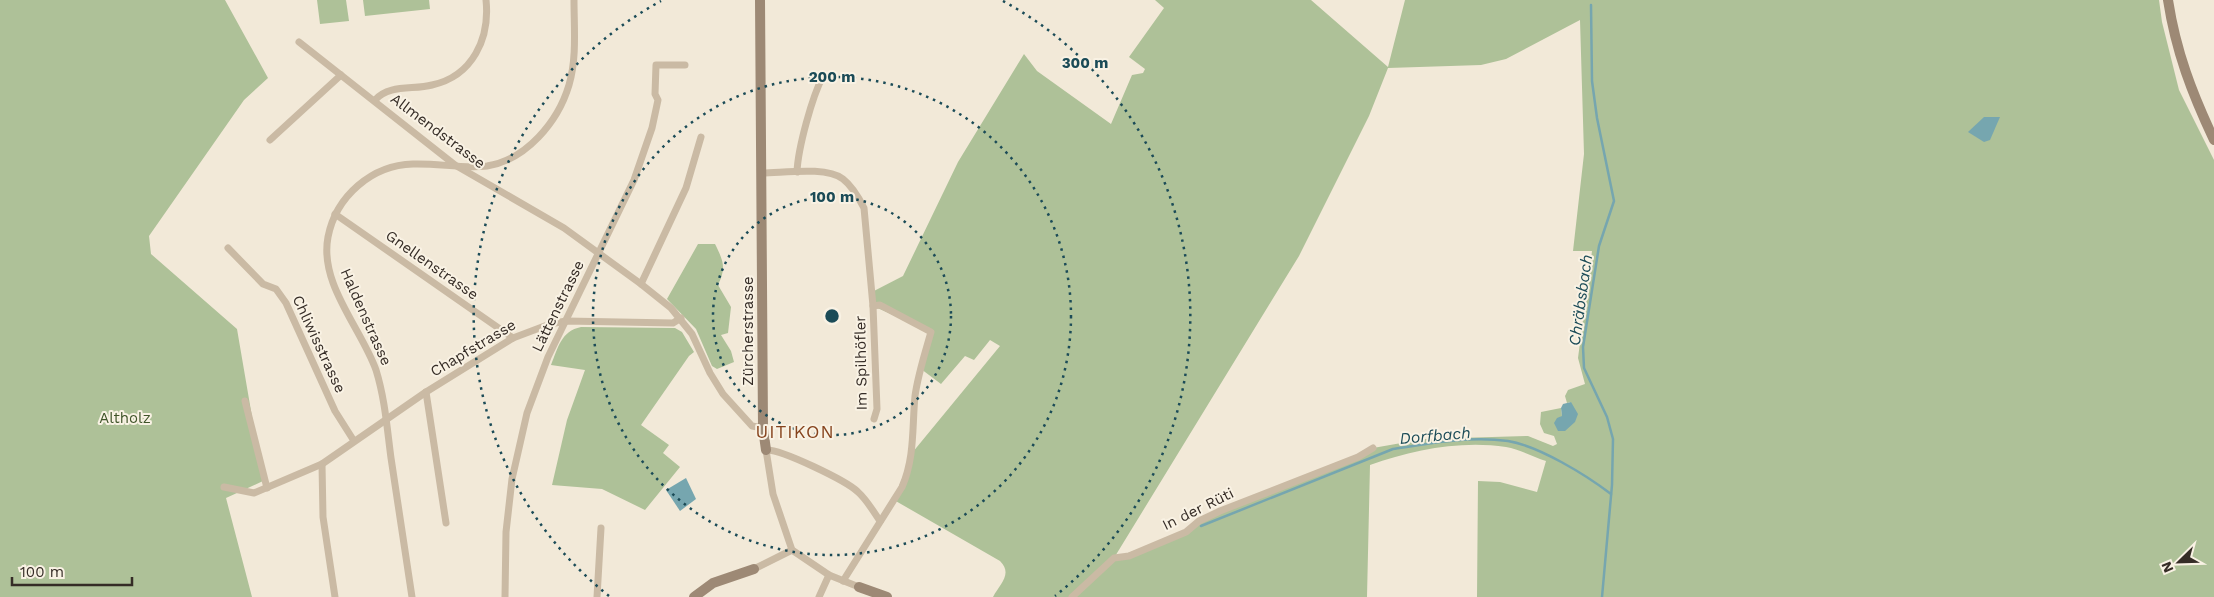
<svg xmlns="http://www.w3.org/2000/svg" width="2214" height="597" viewBox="0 0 2214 597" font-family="'Work Sans',sans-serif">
<rect width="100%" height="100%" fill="#f2e9d8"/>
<g fill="#aec198" fill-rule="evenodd">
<polygon points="0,0 225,0 268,78 244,100 149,236 151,254 237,329 263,481 226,498 252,597 0,597"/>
<polygon points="317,0 346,0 349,21 320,24"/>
<polygon points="363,0 429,0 430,9 365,16"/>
<path d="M1155,0H1311L1388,67L1405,0H2159L2162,22L2179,90L2214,160V597H1477L1478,481L1500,482L1537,492L1546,461C1533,457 1519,449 1506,447C1461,440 1412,450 1370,465L1367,597H993C1000,584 1013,574 1000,561L894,500L912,453L1000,346L990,340L974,360L965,356L941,384L921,369L931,332L873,306L872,292L903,276L958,162L1024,54L1037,71L1111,124L1132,75L1143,73L1145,69L1129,57L1164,8ZM1580,20L1584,154L1573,251H1592L1578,358L1585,384L1568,390L1565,396L1567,403L1571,402L1558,431L1562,416L1561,408L1541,412L1540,424L1544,433L1554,436L1557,444L1553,446L1528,436L1424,439L1373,448L1199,521L1186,532L1114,558L1299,256L1369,116L1388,68L1481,65L1506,59Z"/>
<path d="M698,244H715C724,262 726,268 718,285L731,307L728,333L721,335L731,351L734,362L717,369L712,366L696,329L667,299Z"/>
<path d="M581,327L675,328L682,332L694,352L689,356L641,425L669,445L663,453L680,467L645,510L602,489L552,485L567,420L585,370L551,365C558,348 561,331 581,327Z"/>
</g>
<g fill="#76a6af">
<polygon points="1984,117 2000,117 1990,140 1984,142 1968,132"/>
<polygon points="1571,402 1578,414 1575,422 1565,431 1558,431 1554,423 1557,418 1562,416 1561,408 1563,404"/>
<polygon points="686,478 696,499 680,511 666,490"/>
</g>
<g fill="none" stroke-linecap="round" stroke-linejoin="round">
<g stroke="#76a6af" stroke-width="2.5">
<polyline points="1591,5 1592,81 1597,118 1614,201 1599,246 1583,347 1584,368 1607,417 1613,439 1612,485 1602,597"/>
<path d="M1201,526L1393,449C1430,443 1470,436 1508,441C1539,446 1586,475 1611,494"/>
</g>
<g stroke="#cabaa4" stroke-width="7">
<polyline points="299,42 455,165 564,228 641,284 671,308 692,334 710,373 723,394 752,426 763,428"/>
<path d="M375,100C389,84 413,90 432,85C473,76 490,38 486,0"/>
<polyline points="270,140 341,75"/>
<path d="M797,172C798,148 812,97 823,76"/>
<path d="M761,173C783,173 826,166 843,179C852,186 859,198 864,208L873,306L877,409L874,419"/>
<polyline points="335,214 513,338"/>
<polyline points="228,248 263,284 276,289 286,303 335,411 354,441"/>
<polyline points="641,284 686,188 701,137"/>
<polyline points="426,392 446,523"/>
<polyline points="245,401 267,488"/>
<polyline points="322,464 323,517 335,597"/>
<polyline points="224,487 254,493 322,464 426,392 513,338 550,324 566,321 673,323 681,318"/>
<polyline points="754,569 792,550"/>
<path d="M843,581L902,487C915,457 912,427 915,396C918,374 925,353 931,332L880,305L873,306"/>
<path d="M859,587L829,575L792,550L773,494L766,450C781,449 847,481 858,492C867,500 873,511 880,521"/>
<path d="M412,597C405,551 398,504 391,458C387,428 385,399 376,370C361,328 319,284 328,237C336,196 372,165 413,164C438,163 463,169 487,166C526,160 558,122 569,85C577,58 574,28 574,0"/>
<polyline points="505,597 506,532 512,479 527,413 548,357 634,180 652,128 658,100 655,94 656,65 685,65"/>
<polyline points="597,597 601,528"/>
<polyline points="819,597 829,575"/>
<polyline points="1072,597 1114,558 1129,556 1186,532 1199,521 1220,511 1358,457 1373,448"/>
</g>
<g stroke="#9d8975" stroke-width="10">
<polyline points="760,0 763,428 766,450"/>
<path d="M2168,0C2176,52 2192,93 2214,140"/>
<polyline points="859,587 887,597"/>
<polyline points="694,597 713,583 754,569"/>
</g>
</g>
<g fill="none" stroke="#1b4b57" stroke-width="2.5" stroke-dasharray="2.5 5">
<circle cx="832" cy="316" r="119"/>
<circle cx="832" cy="316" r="239"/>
<path d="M609 596A358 358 0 0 1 661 1M1003 1A358 358 0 0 1 1055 596"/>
</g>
<g text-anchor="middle" stroke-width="4" stroke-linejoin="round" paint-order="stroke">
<g font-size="15" fill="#352c26" stroke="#f9f2e4">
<text transform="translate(438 131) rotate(37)" y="5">Allmendstrasse</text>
<text transform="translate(432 265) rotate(35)" y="5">Gnellenstrasse</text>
<text transform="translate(558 306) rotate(-64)" y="5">Lättenstrasse</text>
<text transform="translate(366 317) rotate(66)" y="5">Haldenstrasse</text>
<text transform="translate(748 331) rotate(-90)" y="5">Zürcherstrasse</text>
<text transform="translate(319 344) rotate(65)" y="5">Chliwisstrasse</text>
<text transform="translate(473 348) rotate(-31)" y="5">Chapfstrasse</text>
<text transform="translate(861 363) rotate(-91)" y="5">Im Spilhöfler</text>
<text transform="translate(1198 509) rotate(-26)" y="5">In der Rüti</text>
</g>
<g font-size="15" fill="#3f5429" stroke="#f9f2e4">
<text x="125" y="423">Altholz</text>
</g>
<g font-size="16" font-style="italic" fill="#1b4b57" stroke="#f9f2e4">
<text transform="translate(1580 300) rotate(-82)" y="6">Chräbsbach</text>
<text transform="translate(1435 435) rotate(-5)" y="6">Dorfbach</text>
</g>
<g font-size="18" letter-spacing="1" fill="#86431d" stroke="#f9f2e4">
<text x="795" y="438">UITIKON</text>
</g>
</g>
<circle cx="832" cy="316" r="8" fill="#1b4b57" stroke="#f9f2e4" stroke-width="2.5"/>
<g font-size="15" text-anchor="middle" font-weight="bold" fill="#1b4b57" stroke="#f9f2e4" stroke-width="4" stroke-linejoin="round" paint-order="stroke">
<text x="1085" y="68">300 m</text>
<text x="832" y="82">200 m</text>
<text x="832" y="202">100 m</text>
</g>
<g transform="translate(2179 562) rotate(247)" stroke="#f9f2e4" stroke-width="4" paint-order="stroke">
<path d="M0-4L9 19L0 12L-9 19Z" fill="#352c26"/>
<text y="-8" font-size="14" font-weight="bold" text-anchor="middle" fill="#352c26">N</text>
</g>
<path d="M12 577v8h120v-8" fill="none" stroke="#352c26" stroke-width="2.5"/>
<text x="20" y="577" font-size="15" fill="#352c26" stroke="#f9f2e4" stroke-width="4" paint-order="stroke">100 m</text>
</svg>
